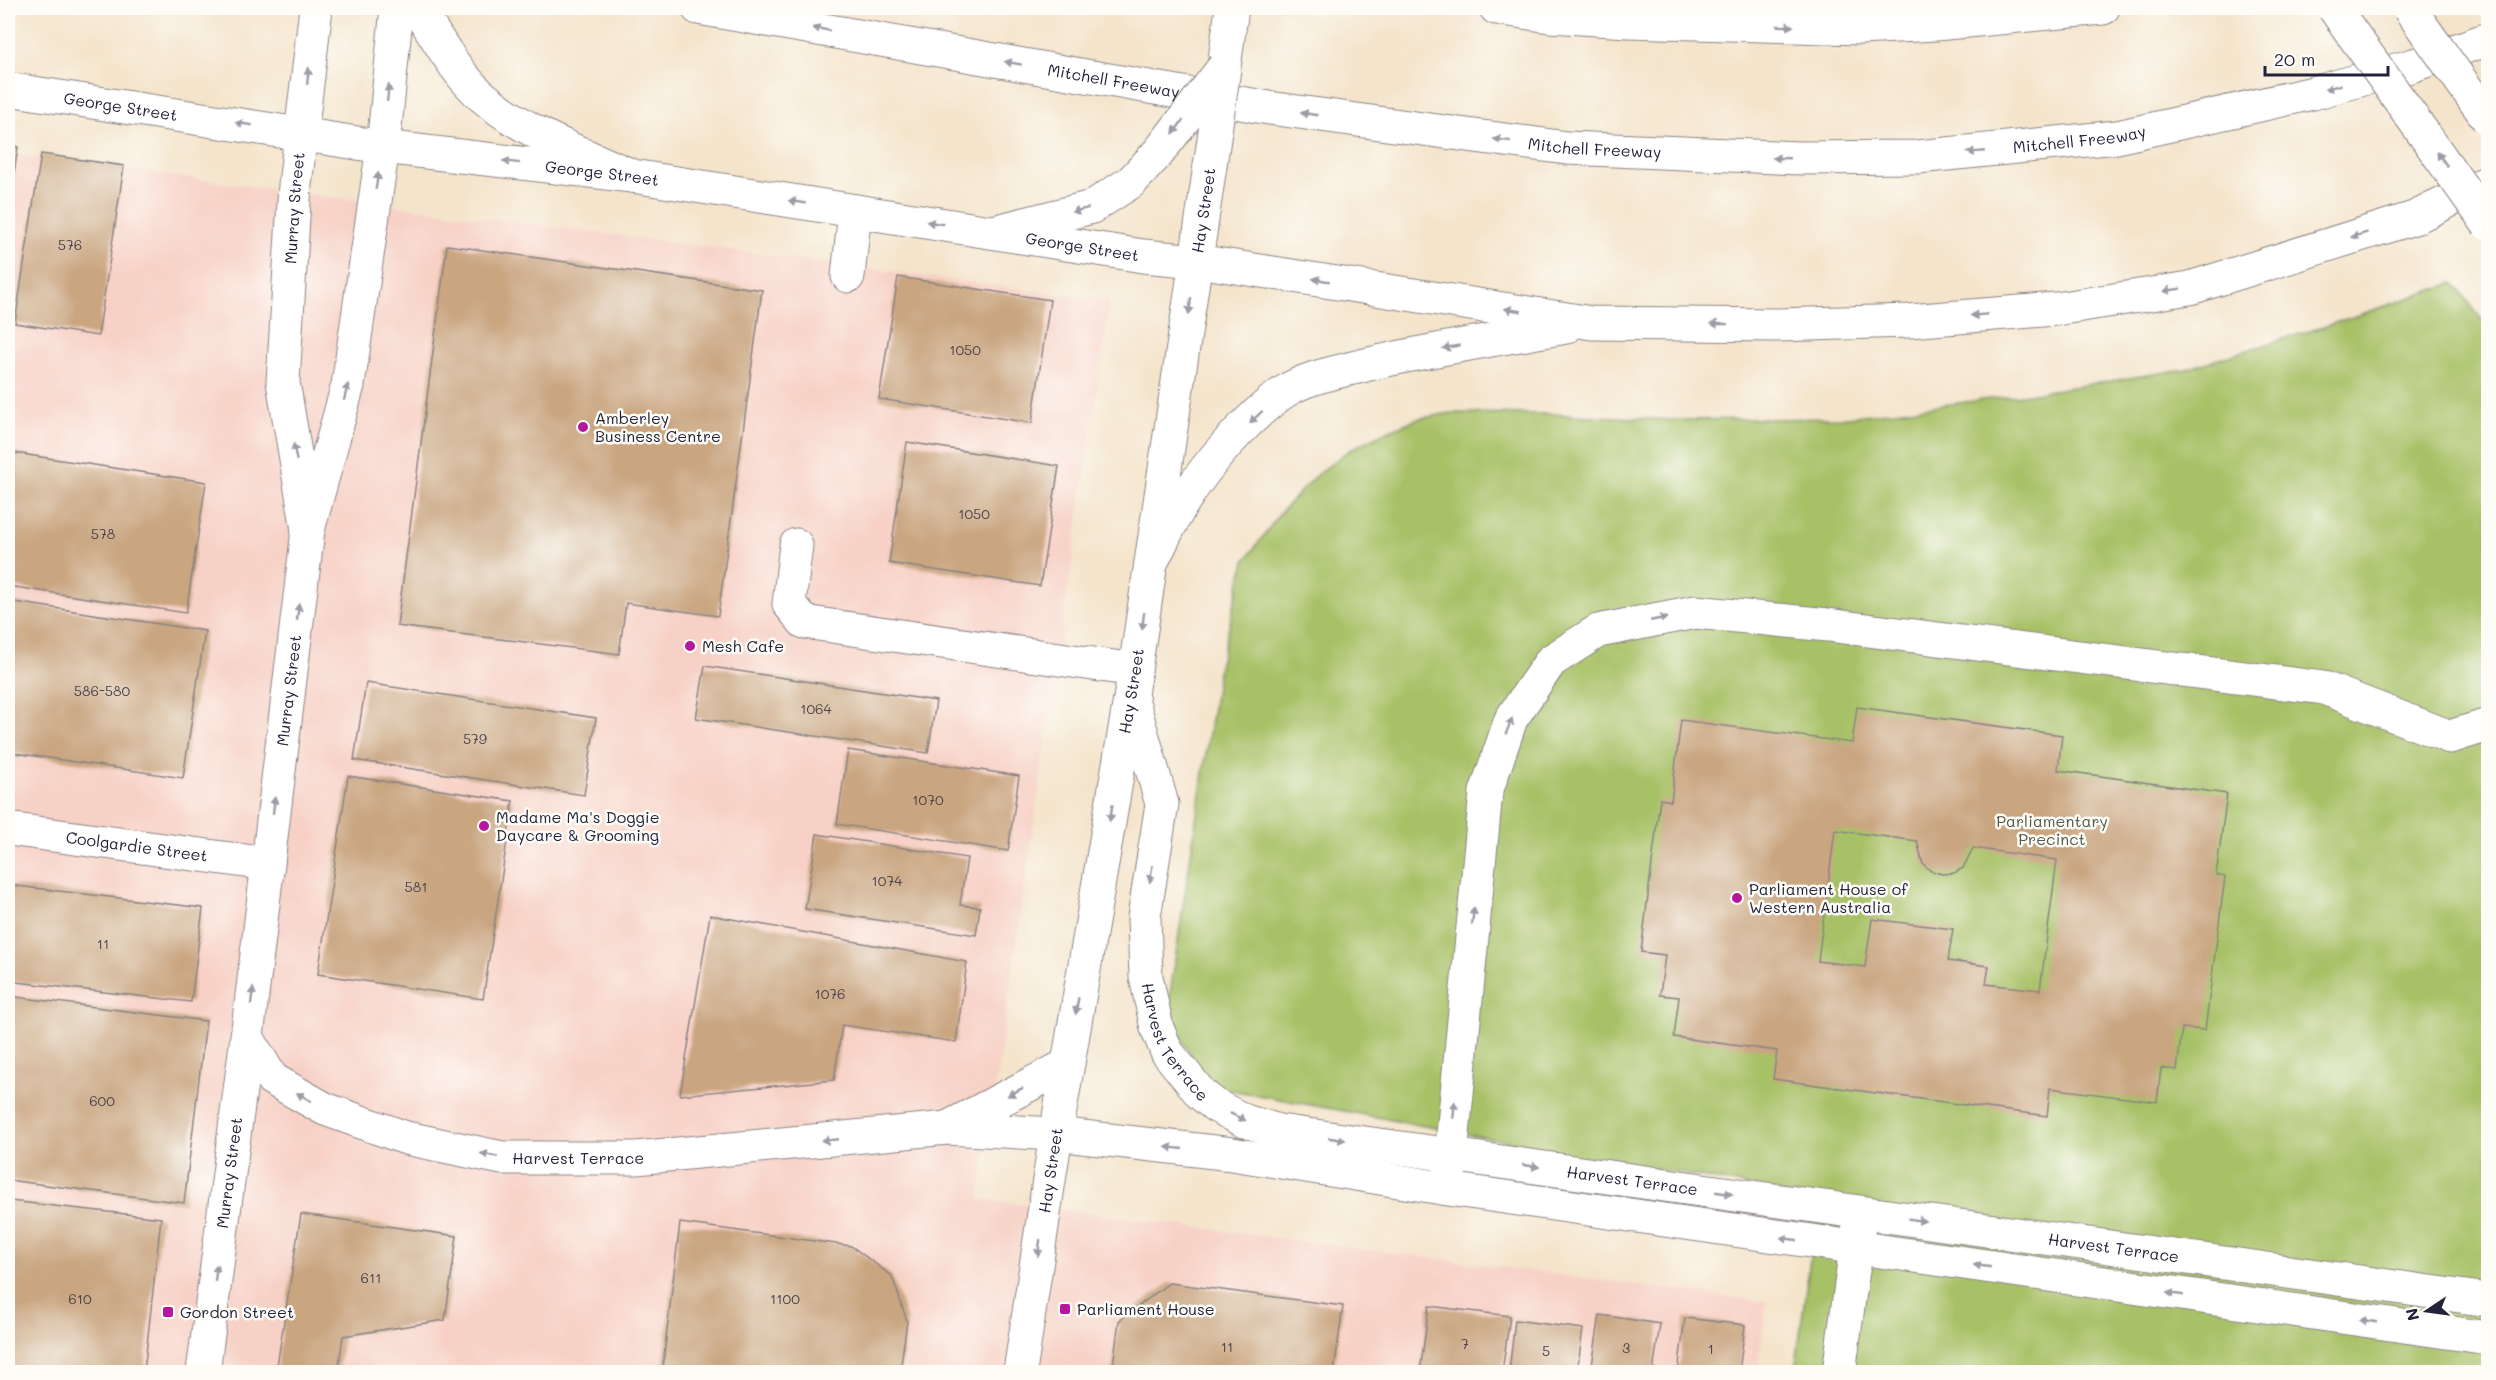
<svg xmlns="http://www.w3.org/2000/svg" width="2496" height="1380" viewBox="0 0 2496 1380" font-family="Mali,sans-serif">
<rect width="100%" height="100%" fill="#fdfcf7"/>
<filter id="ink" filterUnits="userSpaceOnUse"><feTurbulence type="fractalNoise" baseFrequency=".0167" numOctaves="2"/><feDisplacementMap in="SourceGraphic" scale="12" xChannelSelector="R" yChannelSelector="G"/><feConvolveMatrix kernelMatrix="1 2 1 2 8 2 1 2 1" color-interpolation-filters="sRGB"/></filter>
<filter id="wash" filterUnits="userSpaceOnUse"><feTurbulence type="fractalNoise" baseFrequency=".008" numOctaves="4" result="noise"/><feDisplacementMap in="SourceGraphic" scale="24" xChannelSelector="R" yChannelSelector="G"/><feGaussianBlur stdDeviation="1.35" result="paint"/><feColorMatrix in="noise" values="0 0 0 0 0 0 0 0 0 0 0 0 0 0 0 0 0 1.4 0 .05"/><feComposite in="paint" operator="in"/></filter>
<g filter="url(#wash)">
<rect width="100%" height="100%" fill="#f4e4cb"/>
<polygon fill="#f7d1c6" points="8,154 1110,301 979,1199 1767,1302 1757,1372 8,1372"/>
<polygon fill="#a7c166" stroke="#647250" stroke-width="1.5" points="2454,283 2488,328 2488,1372 1795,1372 1818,1199 1597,1158 1596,1163 1562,1159 1559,1151 1209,1086 1167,1014 1219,667 1245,561 1281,512 1314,477 1348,451 1383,433 1417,419 1451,413 1551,414 1674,420 1840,418 2022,395 2186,369 2323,327"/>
<g id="blocks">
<g fill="#c9a580" fill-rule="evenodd">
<polygon points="8,145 18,147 9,205 8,205"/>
<polygon points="41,154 124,166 98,336 15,323"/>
<polygon points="447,245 762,290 718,616 626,603 619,654 397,626"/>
<polygon points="898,277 1050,300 1032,423 879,399"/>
<polygon points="907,442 1059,466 1040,586 889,563"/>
<polygon points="8,452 206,482 186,613 8,586"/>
<polygon points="8,601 205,631 183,778 8,752"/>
<polygon points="705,666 936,701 928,753 696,718"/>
<polygon points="366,683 596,718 584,795 354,760"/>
<path d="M1857,707L2062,735L2058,770L2227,794L2216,875L2225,877L2205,1030L2182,1028L2177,1070L2161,1068L2157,1102L2050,1088L2047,1116L1773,1079L1777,1051L1674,1037L1679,997L1660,995L1665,955L1641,952L1660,799L1671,801L1681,720L1852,743ZM1835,830L1917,841L1923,864L1931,871L1942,874L1954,873L1963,868L1973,848L2057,860L2040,990L1986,984L1989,966L1948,961L1953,929L1872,919L1865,967L1818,961Z"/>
<polygon points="848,750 1019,776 1008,851 837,824"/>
<polygon points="348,776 513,801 483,999 318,974"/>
<polygon points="817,834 967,858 960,905 980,907 976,935 805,909"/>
<polygon points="8,885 203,908 191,1002 8,981"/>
<polygon points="710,915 967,962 956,1042 842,1025 834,1080 680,1095"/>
<polygon points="8,996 206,1021 184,1203 8,1180"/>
<polygon points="10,1201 161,1218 144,1372 8,1372 8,1226"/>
<polygon points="301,1214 457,1236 445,1320 343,1336 338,1372 276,1372"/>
<polygon points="680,1223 851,1246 892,1276 907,1321 900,1372 662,1372"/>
<polygon points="1169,1283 1343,1306 1334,1372 1112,1372 1119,1321"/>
<polygon points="1429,1306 1510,1316 1502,1372 1420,1372"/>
<polygon points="1600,1315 1660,1324 1653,1372 1591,1372"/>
<polygon points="1685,1318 1745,1325 1739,1372 1678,1372"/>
<polygon points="1515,1320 1583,1329 1577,1372 1509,1372"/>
</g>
</g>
</g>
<g filter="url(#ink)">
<use href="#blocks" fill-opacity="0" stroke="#8b8383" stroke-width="1.5"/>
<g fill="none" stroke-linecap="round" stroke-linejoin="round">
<defs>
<g id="minor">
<path id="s1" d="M8,89L383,147L632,176L1143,256L1197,261"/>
<polyline points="848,276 855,211"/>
<polyline points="796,545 789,604 804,622 1135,670"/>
<path id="s2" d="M1131,695L1162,804L1144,917L1146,977L1157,1028L1167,1052L1201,1094L1216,1106L1245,1121L1279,1131L2488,1300"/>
<path id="s3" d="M8,829L268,864"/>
<path id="s4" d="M247,1037L272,1079L325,1109L406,1138L502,1158H636L947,1128L1067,1065"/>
<polyline points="947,1128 1056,1134 1232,1154 1448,1189 2488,1338"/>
<polyline points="1449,1176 1486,792 1511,719 1551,661 1598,631 1695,612 1828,625 2324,688 2450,737 2488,725"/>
<polyline points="1839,1372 1859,1226"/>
</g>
<g id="major">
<polyline points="1224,67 1232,8"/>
<polyline points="993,232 1092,207 1131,182 1158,153"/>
<path id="s5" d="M203,1372L247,1037L308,530L283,382L295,185L316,8"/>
<path id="s6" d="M1020,1372L1056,1134L1135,670L1210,166"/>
</g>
<g id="highway">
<path d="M420,8L422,15C440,43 457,74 482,96C525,133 581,153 632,176"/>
<path id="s7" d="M698,8L1269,108L1467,135L1567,148L1799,158L1917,157L2117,137L2313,93L2414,65L2488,39"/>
<polyline points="1496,8 1550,16 1628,21 1860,28 1936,24 2103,8"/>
<polyline points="1197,261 1592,323 1777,325 1909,321 2056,309 2190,288 2414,218 2488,182"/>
<polyline points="308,530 348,385 383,147 397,8"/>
<path d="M1151,563C1162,542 1172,519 1185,499C1208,462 1248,417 1284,392C1306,377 1339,372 1365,365C1432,349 1499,339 1566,327"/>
</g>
</defs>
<use href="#minor" stroke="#8b8383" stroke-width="35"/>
<use href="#major" stroke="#8b8383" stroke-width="35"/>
<use href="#highway" stroke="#8b8383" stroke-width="35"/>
<use href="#minor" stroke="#fff" stroke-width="33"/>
<use href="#major" stroke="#fff" stroke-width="33"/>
<use href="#highway" stroke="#fff" stroke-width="33"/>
<defs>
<g id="major-bridge">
<polyline points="2334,8 2488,224"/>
<polyline points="2409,8 2488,119"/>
<polyline points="1158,153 1224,67"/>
<polyline points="1210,166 1224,69"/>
</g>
</defs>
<use href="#major-bridge" stroke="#8b8383" stroke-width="35" stroke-linecap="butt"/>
<use href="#major-bridge" stroke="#fff" stroke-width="33"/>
</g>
<defs><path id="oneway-solid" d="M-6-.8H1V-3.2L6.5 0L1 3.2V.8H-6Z" transform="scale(1.5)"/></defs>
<g fill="#9c9ca7">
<use href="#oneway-solid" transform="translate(1785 26) rotate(1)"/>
<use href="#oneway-solid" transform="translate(821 29) rotate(-170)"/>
<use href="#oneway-solid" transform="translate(1013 63) rotate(-170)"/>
<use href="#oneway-solid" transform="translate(308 76) rotate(-84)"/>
<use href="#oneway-solid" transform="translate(2333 87) rotate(164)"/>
<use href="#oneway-solid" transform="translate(388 93) rotate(-84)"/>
<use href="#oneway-solid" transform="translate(1309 114) rotate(-172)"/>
<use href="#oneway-solid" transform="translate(244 124) rotate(-171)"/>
<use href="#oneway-solid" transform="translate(1178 127) rotate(127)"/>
<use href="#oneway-solid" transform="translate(1502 140) rotate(-173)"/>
<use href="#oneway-solid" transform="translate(1976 152) rotate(175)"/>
<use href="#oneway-solid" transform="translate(1781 158) rotate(-178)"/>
<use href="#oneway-solid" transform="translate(2442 159) rotate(-126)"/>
<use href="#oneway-solid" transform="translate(511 162) rotate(-173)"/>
<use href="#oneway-solid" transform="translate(377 181) rotate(-81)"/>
<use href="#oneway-solid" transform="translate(797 202) rotate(-171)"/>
<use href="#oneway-solid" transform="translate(1080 210) rotate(166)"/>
<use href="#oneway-solid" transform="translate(935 223) rotate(-171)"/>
<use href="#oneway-solid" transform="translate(2359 235) rotate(163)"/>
<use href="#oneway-solid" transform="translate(1321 280) rotate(-171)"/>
<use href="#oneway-solid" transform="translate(2172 290) rotate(171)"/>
<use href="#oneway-solid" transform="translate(1190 306) rotate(98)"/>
<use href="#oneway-solid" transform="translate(1513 310) rotate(-171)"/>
<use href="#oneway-solid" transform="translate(1979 315) rotate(175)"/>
<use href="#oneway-solid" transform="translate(1719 324) rotate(-179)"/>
<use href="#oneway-solid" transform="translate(1451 347) rotate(170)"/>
<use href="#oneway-solid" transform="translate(346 392) rotate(-76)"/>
<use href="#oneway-solid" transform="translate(1256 417) rotate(137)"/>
<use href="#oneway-solid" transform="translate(295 452) rotate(-100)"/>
<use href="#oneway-solid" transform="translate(298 612) rotate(-83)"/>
<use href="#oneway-solid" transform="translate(1659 619) rotate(-11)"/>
<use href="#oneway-solid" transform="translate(1143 621) rotate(98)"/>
<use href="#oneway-solid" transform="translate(1509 726) rotate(-68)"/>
<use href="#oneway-solid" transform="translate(274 805) rotate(-83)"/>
<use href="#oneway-solid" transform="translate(1111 813) rotate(100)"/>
<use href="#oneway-solid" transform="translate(1151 874) rotate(99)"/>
<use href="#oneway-solid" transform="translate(1473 916) rotate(-84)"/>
<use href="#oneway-solid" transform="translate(252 996) rotate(-83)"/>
<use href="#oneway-solid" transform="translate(1077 1006) rotate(100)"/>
<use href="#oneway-solid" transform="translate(1015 1092) rotate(153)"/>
<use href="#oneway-solid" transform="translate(304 1097) rotate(-150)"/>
<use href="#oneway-solid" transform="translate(1454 1110) rotate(-85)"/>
<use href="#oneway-solid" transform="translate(1238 1117) rotate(25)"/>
<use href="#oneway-solid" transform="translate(1337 1139) rotate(8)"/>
<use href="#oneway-solid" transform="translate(830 1140) rotate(175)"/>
<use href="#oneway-solid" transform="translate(1174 1148) rotate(-174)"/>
<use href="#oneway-solid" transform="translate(489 1155) rotate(-169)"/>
<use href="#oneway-solid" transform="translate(1531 1166) rotate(8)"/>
<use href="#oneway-solid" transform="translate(1724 1193) rotate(8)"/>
<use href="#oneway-solid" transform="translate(1917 1220) rotate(8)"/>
<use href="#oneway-solid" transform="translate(1789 1239) rotate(-172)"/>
<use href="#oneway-solid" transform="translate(1039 1248) rotate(98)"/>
<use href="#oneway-solid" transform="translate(1982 1266) rotate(-172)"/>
<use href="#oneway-solid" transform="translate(216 1273) rotate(-83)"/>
<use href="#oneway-solid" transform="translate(2175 1294) rotate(-172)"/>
<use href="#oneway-solid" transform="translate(2368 1321) rotate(-172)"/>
</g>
</g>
<g fill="#b5179e" stroke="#fdfcf7" stroke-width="2">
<circle cx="583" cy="427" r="6"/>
<circle cx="690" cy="646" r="6"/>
<circle cx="484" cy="826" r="6"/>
<circle cx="1737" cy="898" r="6"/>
<rect x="1059" y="1303" width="12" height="12" rx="3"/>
<rect x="162" y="1306" width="12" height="12" rx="3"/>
</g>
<g text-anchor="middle" stroke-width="5" stroke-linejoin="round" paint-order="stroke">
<g font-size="14" fill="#4c434c">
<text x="70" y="250">576</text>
<text x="965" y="355">1050</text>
<text x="974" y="519">1050</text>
<text x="103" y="539">578</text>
<text x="102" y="696">586-580</text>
<text x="816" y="714">1064</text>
<text x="475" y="744">579</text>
<text x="928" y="805">1070</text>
<text x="887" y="886">1074</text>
<text x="416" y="892">581</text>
<text x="103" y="949">11</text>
<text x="830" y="999">1076</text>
<text x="102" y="1106">600</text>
<text x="371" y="1283">611</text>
<text x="80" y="1304">610</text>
<text x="785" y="1304">1100</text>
<text x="1465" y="1349">7</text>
<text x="1227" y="1352">11</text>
<text x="1626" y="1353">3</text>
<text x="1711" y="1354">1</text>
<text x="1546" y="1356">5</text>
</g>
<g font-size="16" fill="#22223b" stroke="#fdfcf7">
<text dy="6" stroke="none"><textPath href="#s7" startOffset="422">Mitchell Freeway</textPath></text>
<text dy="6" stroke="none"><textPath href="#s1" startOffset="114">George Street</textPath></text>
<text dy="6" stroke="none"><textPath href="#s7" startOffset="1394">Mitchell Freeway</textPath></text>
<text dy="6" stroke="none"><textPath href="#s7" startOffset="908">Mitchell Freeway</textPath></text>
<text dy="6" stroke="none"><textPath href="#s1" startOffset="600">George Street</textPath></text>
<text dy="6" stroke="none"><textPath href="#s5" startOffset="1173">Murray Street</textPath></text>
<text dy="6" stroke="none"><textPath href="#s6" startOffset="1176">Hay Street</textPath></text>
<text dy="6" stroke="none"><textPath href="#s1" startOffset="1086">George Street</textPath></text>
<text dy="6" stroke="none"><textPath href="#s5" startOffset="687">Murray Street</textPath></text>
<text dy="6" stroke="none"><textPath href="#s6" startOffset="690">Hay Street</textPath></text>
<text dy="6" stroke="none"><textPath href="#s3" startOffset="130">Coolgardie Street</textPath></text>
<text dy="6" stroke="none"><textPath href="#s2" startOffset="360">Harvest Terrace</textPath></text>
<text dy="6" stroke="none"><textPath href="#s4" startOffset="370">Harvest Terrace</textPath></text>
<text dy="6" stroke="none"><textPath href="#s6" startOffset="204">Hay Street</textPath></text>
<text dy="6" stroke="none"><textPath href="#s5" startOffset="201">Murray Street</textPath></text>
<text dy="6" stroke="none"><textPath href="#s2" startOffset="864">Harvest Terrace</textPath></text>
<text dy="6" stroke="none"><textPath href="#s2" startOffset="1350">Harvest Terrace</textPath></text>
</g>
<g font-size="16" fill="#22223b" stroke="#fdfcf7" text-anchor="start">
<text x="595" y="424">Amberley<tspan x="595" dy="18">Business Centre</tspan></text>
<text x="702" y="652">Mesh Cafe</text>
<text x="496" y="823">Madame Ma's Doggie<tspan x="496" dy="18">Daycare &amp; Grooming</tspan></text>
<text x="1749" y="895">Parliament House of<tspan x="1749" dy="18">Western Australia</tspan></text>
<text x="1077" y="1315">Parliament House</text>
<text x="180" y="1318">Gordon Street</text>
</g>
<g font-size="16" fill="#515a4a" stroke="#fdfcf7">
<text x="2052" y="827">Parliamentary<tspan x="2052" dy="18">Precinct</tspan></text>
</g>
</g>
<rect width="2496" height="1380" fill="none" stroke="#fdfcf7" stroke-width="30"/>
<g transform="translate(2427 1311) rotate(257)" stroke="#fdfcf7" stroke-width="4.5" paint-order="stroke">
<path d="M0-4.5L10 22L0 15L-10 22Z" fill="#22223b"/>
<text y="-9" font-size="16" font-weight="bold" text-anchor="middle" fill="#22223b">N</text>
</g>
<path d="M2265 66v9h123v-9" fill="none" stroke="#22223b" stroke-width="3"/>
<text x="2274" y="66" font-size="18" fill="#22223b" stroke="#fdfcf7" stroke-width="4.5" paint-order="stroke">20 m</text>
</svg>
